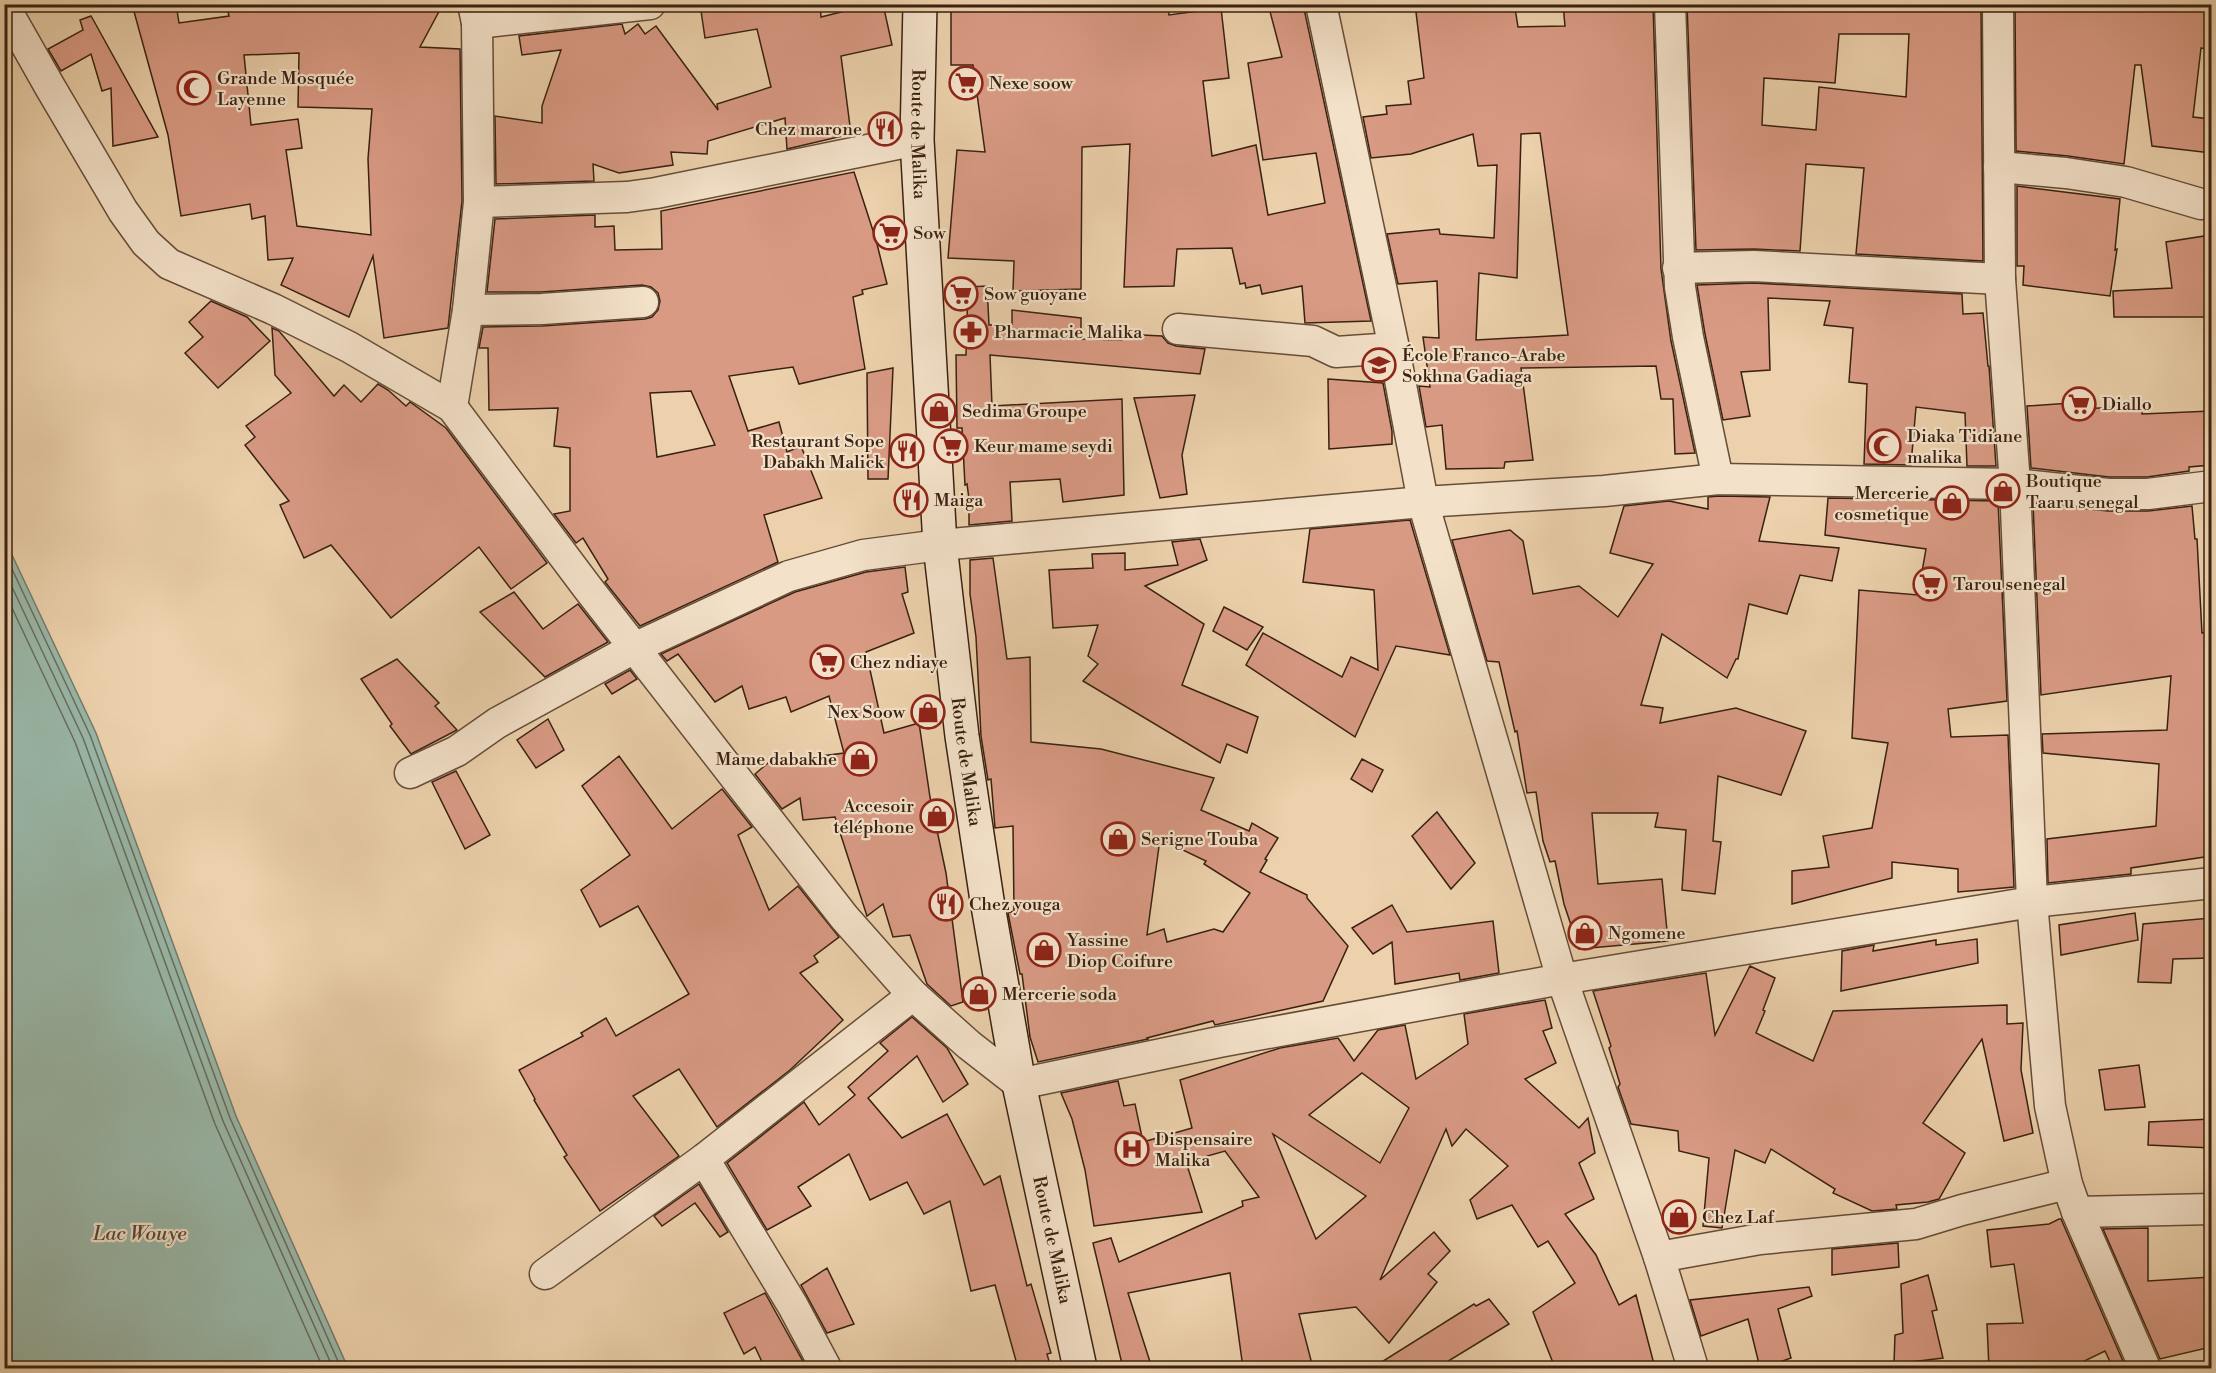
<svg xmlns="http://www.w3.org/2000/svg" width="2216" height="1373" viewBox="0 0 2216 1373" font-family="'Libre Bodoni',serif">
<rect width="100%" height="100%" fill="#ecd1ac"/>
<filter id="stains"><feTurbulence type="fractalNoise" baseFrequency=".00333" numOctaves="4"/><feColorMatrix values="0 0 0 0 .2 0 0 0 0 .09 0 0 0 0 .02 0 0 0 .5 -.17"/></filter>
<radialGradient id="worn" r=".72"><stop offset=".6" stop-color="#630" stop-opacity="0"/><stop offset="1" stop-color="#630" stop-opacity=".3"/></radialGradient>
<polygon fill="#99b7a8" stroke="#737b6c" stroke-width="1.5" points="4,538 96,733 236,1116 348,1368 5,1368"/>
<g fill="none" stroke-linecap="round" stroke-linejoin="round">
<g stroke="#696c5c" stroke-width="1.5">
<polyline points="4,552 90,735 230,1118 341,1368"/>
<polyline points="4,570 83,738 223,1121 333,1368"/>
<polyline points="4,591 75,742 215,1124 323,1368"/>
</g>
</g>
<g fill="#d99a84" stroke="#392111" stroke-width="1.5" fill-rule="evenodd">
<path d="M147,4H176L179,23L229,16L226,4H443L420,47L460,49L462,201L448,328L384,338L373,256L349,317L281,285L293,258L268,260L265,216L252,219L250,204L181,216L168,135L133,8ZM299,53L298,107L372,109L368,159L371,235L297,226L286,150L302,148L298,119L251,125L244,55Z"/>
<polygon points="700,4 820,4 821,17 873,4 883,4 892,45 841,56 851,134 787,149 785,118 708,141 707,154 671,152 673,165 619,173 593,164 594,181 496,184 495,116 542,123 542,106 561,50 522,55 519,36 622,24 625,34 638,24 645,34 656,26 718,110 717,104 771,87 757,29 705,38"/>
<polygon points="951,4 1168,4 1169,15 1221,8 1229,78 1203,81 1212,156 1256,145 1268,215 1325,203 1316,153 1263,160 1248,63 1282,57 1268,4 1303,4 1371,321 1305,323 1302,286 1262,294 1260,285 1246,288 1245,283 1240,284 1232,248 1177,249 1174,286 1124,287 1130,144 1082,147 1081,289 1013,291 1014,261 948,258 957,150 985,152 973,65 951,65"/>
<path d="M1415,4H1493L1494,11L1515,8L1518,27L1565,26L1563,4H1653L1661,269L1671,341L1695,453L1675,454L1673,399H1661L1656,366L1521,368L1533,460L1505,462L1504,468L1446,469L1442,425L1426,427L1419,386L1430,387L1423,337L1439,338L1437,281L1398,284L1387,234L1439,229L1440,234L1494,238L1497,165L1478,166L1473,134L1411,154L1371,158L1363,117L1387,114L1386,106L1411,104L1408,81L1424,78ZM1540,133L1568,335L1476,340L1479,273L1517,278L1521,134Z"/>
<path d="M1687,4H1981L1983,261L1856,254L1864,168L1806,164L1800,251L1754,249L1696,250ZM1839,34H1909L1906,97L1819,87L1816,130L1762,125L1764,78L1835,83Z"/>
<polygon points="2015,4 2211,5 2211,49 2201,48 2193,117 2211,119 2211,153 2152,146 2141,65 2135,65 2124,164 2068,156 2016,151"/>
<polygon points="91,16 95,23 158,137 113,146 111,88 102,91 91,54 61,71 48,49 83,30 80,20"/>
<path d="M854,172L876,240L887,284L862,290L863,294L853,297L865,369L799,384L793,367L729,376L748,431L779,422L787,452L801,446L822,498L764,515L778,562L640,626L605,582L608,579L583,538L576,543L554,514L570,511V448L554,446L558,408L489,410L488,348H479L483,327L542,326L645,319L652,317L658,310L660,301L658,293L651,287L642,285L541,292H487L495,219L595,215V227L614,226L615,250L662,249L661,211ZM691,391L715,445L657,457L650,393Z"/>
<polygon points="2017,186 2120,199 2115,250 2117,249 2110,296 2023,285 2024,266 2017,266"/>
<polygon points="2211,235 2211,317 2114,317 2113,291 2172,288 2166,242"/>
<polygon points="1754,283 1962,294 1963,314 1983,313 1988,366 1989,366 1996,466 1967,466 1965,413 1916,407 1911,465 1864,464 1867,384 1849,382 1853,328 1824,325 1830,301 1768,298 1770,370 1741,372 1750,416 1723,420 1705,334 1697,285"/>
<polygon points="987,286 989,325 1012,324 1012,310 1081,318 1081,339 1122,340 1122,334 1162,336 1168,343 1176,346 1205,349 1200,374 990,355 992,406 1122,399 1124,495 1063,502 1060,479 1010,482 1012,521 969,525 969,499 967,484 965,485 962,428 957,428 956,355 966,355 968,287"/>
<polygon points="211,301 247,317 270,341 218,388 185,353 203,337 189,322"/>
<polygon points="272,328 279,331 334,396 344,385 361,402 378,384 388,390 406,406 410,402 446,428 547,563 511,589 479,547 391,618 331,545 304,558 280,505 289,501 245,445 255,437 246,426 291,393 275,375"/>
<polygon points="893,368 888,479 868,479 867,373"/>
<polygon points="1328,379 1383,383 1392,431 1392,444 1329,449"/>
<polygon points="1195,395 1182,455 1187,494 1160,498 1134,398"/>
<polygon points="2085,402 2085,409 2142,405 2142,414 2211,411 2211,465 2189,467 2189,471 2147,477 2109,477 2031,468 2027,406"/>
<polygon points="1719,496 1770,497 1759,541 1839,548 1832,581 1800,575 1787,614 1749,604 1738,659 1736,659 1727,678 1662,634 1641,705 1663,708 1660,723 1736,708 1806,731 1781,795 1718,776 1713,841 1721,842 1715,894 1682,890 1686,830 1655,827 1658,813 1592,813 1598,884 1662,879 1668,941 1579,949 1564,904 1555,861 1550,862 1543,841 1536,792 1527,793 1517,731 1515,732 1499,662 1487,661 1452,540 1510,530 1523,541 1533,594 1579,586 1618,617 1653,564 1610,553 1624,506 1669,501 1708,509 1708,497"/>
<polygon points="1828,498 1998,501 2007,701 1948,709 1951,737 2008,735 2014,887 1958,892 1958,869 1892,862 1892,878 1792,904 1792,871 1829,867 1823,836 1872,828 1888,743 1852,738 1859,590 1918,595 1926,549 1825,535"/>
<polygon points="2033,503 2108,511 2148,511 2192,506 2195,539 2197,539 2202,633 2211,632 2211,856 2131,868 2131,874 2048,883 2047,839 2156,826 2159,764 2043,753 2042,734 2167,730 2171,676 2041,695"/>
<polygon points="1410,520 1450,655 1396,646 1355,737 1246,665 1263,633 1342,677 1351,657 1378,670 1374,590 1303,582 1310,529"/>
<polygon points="1200,539 1207,560 1145,586 1204,624 1182,685 1258,717 1247,753 1227,744 1220,763 1083,681 1098,664 1088,656 1098,625 1053,628 1049,570 1093,568 1092,554 1125,553 1125,570 1178,565 1172,542"/>
<path d="M993,558L1007,659L1030,657L1031,742L1101,749L1214,778L1201,810L1249,831L1252,823L1278,838L1265,859L1267,860L1260,872L1307,895V898L1348,946L1323,1001L1215,1025L1213,1021L1147,1038L1148,1039L1038,1062L1030,1037L1022,974H1020L1008,913L1014,911L1013,826L995,828L991,779L988,780L981,736L976,637L970,594V560ZM1160,839L1206,861L1204,864L1250,893L1223,932L1214,929L1167,942L1164,929L1147,935Z"/>
<polygon points="905,567 908,592 902,594 914,633 866,652 884,733 919,723 930,797 946,873 963,1002 951,1006 927,984 910,935 893,937 883,904 867,916 835,817 803,820 800,798 782,809 755,774 768,763 844,753 829,696 791,712 786,697 749,709 742,686 715,702 678,654 667,661 661,654 795,592 866,572"/>
<polygon points="514,592 543,629 578,604 608,642 545,677 480,612"/>
<polygon points="1224,607 1263,627 1247,650 1213,631"/>
<polygon points="397,659 439,703 435,706 457,730 411,754 390,726 392,724 361,679"/>
<polygon points="630,670 637,679 612,694 605,684"/>
<polygon points="548,719 564,750 536,768 517,740"/>
<polygon points="619,756 672,829 722,789 752,827 738,835 769,910 798,886 839,937 814,956 818,962 800,973 843,1020 790,1070 717,1127 679,1069 633,1096 679,1156 600,1211 564,1157 567,1155 534,1100 535,1099 519,1070 583,1036 581,1033 606,1018 616,1036 689,994 638,906 600,927 581,890 630,855 582,786"/>
<polygon points="1362,759 1383,770 1372,792 1351,779"/>
<polygon points="456,771 490,835 465,849 432,782"/>
<polygon points="1437,812 1475,863 1451,889 1412,836"/>
<polygon points="1392,905 1407,932 1493,921 1499,973 1460,980 1459,973 1395,984 1392,942 1373,954 1352,928"/>
<polygon points="2135,913 2138,940 2061,955 2059,925"/>
<polygon points="2211,918 2211,958 2173,959 2171,983 2138,982 2143,924"/>
<polygon points="1977,939 1978,963 1841,991 1842,951 1874,945 1873,951 1936,940 1936,945"/>
<polygon points="1750,966 1775,978 1763,1010 1765,1011 1756,1033 1813,1061 1833,1011 2007,1005 2007,1024 2023,1023 2021,1070 2033,1133 2004,1141 1982,1039 1923,1123 1965,1153 1939,1199 1928,1202 1896,1205 1897,1209 1872,1211 1833,1193 1835,1189 1771,1149 1765,1163 1735,1150 1722,1228 1703,1226 1709,1158 1679,1151 1678,1131 1631,1124 1618,1087 1620,1084 1609,1048 1611,1046 1593,991 1706,973 1715,1035"/>
<path d="M1545,1000L1552,1028L1543,1031L1556,1063L1525,1079L1579,1128L1588,1118L1595,1153L1579,1163L1594,1199L1565,1214L1596,1255L1619,1305L1636,1295L1655,1368H1555L1533,1312L1575,1283L1548,1241L1538,1247L1512,1205L1477,1219L1470,1200L1508,1166L1466,1129L1452,1146L1446,1129L1380,1280L1434,1232L1450,1251L1428,1274L1437,1282L1389,1343L1356,1307L1299,1314L1313,1368H1243L1230,1273L1128,1293L1152,1368H1123L1093,1243L1111,1238L1119,1262L1243,1206L1242,1201L1259,1197L1225,1151L1186,1162L1202,1212L1094,1226L1085,1170L1072,1119L1061,1093L1118,1081L1124,1106L1135,1104L1143,1142L1192,1128L1180,1080L1280,1048L1338,1038L1354,1061L1378,1030L1405,1025L1416,1079L1468,1044L1464,1014ZM1362,1073L1409,1108L1380,1163L1309,1115ZM1273,1134L1366,1196L1316,1239Z"/>
<polygon points="912,1017 947,1048 968,1084 943,1102 917,1056 868,1098 902,1138 947,1114 984,1185 1000,1176 1027,1286 1031,1284 1051,1353 1047,1354 1051,1368 1018,1368 995,1285 971,1291 950,1201 924,1214 907,1182 870,1200 849,1154 798,1187 811,1206 767,1230 727,1163 804,1102 819,1125 855,1095 848,1087 888,1051 880,1043"/>
<polygon points="2139,1065 2145,1107 2105,1110 2099,1070"/>
<polygon points="2211,1119 2211,1148 2148,1145 2149,1122"/>
<polygon points="699,1184 728,1232 720,1237 695,1203 662,1226 654,1216"/>
<polygon points="2059,1219 2061,1219 2126,1368 2113,1368 2105,1351 2070,1368 1989,1368 1987,1324 2023,1323 2014,1264 1991,1267 1987,1230 2049,1224"/>
<polygon points="2148,1228 2148,1281 2211,1277 2211,1347 2160,1359 2103,1229"/>
<polygon points="1898,1243 1899,1267 1832,1275 1832,1249"/>
<polygon points="827,1268 854,1324 827,1333 801,1285"/>
<polygon points="1928,1275 1937,1310 1932,1311 1943,1358 1894,1364 1895,1335 1903,1333 1901,1284"/>
<polygon points="1809,1287 1812,1296 1778,1309 1791,1358 1762,1368 1760,1368 1748,1319 1701,1336 1690,1300"/>
<polygon points="765,1293 805,1365 799,1368 765,1368 755,1347 744,1354 724,1313"/>
<polygon points="1489,1299 1509,1324 1437,1368 1372,1368 1474,1304 1476,1306"/>
</g>
<g fill="none" stroke-linecap="round" stroke-linejoin="round">
<defs>
<g id="minor">
<polyline points="1321,4 1394,348 1423,502 1562,979 1659,1257 1693,1368"/>
<polyline points="1670,4 1680,287 1688,337 1718,479"/>
<polyline points="1998,4 2000,279 2015,484 2032,902 2050,1106 2067,1184 2077,1212 2145,1368"/>
<polyline points="4,6 50,87 123,211 146,243 169,264 273,309 349,347 452,407 587,587 844,917 913,995 969,1045 1019,1084 1219,1042 1562,979 2032,902 2212,883"/>
<polyline points="477,23 650,4"/>
<polyline points="1999,167 2066,173 2126,182 2201,204"/>
<polyline points="479,202 627,197 656,193 917,140"/>
<polyline points="1678,268 1754,266 2000,279"/>
<polyline points="468,310 542,309 643,302"/>
<polyline points="1178,329 1313,341 1336,352 1394,348"/>
<polyline points="452,407 468,310 479,202 477,23 473,4"/>
<polyline points="410,773 457,751 497,723 634,648 789,576 863,555 940,545 1423,502 1604,491 1718,479 2015,484 2108,494 2148,494 2212,486"/>
<polyline points="704,1159 793,1306 826,1368"/>
<polyline points="2077,1212 2212,1209"/>
<polyline points="1659,1257 1760,1239 1916,1224 1962,1210 2067,1184"/>
<polyline points="545,1274 704,1159 913,995"/>
</g>
<g id="secondary">
<path id="s1" d="M920,4L917,140L940,545L962,736L987,900L1019,1084L1080,1368"/>
</g>
</defs>
<use href="#minor" stroke="#664d38" stroke-width="33"/>
<use href="#secondary" stroke="#392111" stroke-width="36"/>
<use href="#minor" stroke="#f3e1c9" stroke-width="30"/>
<use href="#secondary" stroke="#f3e1c9" stroke-width="33"/>
</g>
<defs>
<symbol id="supermarket-ring" viewBox="-11 -11 22 22"><circle r="9.5" fill="#f3e1c9" stroke="#8f2418" stroke-width="1.5"/><path d="M-6-5.5h2.5l.6 2H6L4.5 2H-2.5L-4.4-4H-6ZM-1.5 3.2a1.3 1.3 0 1 0 .1 0ZM3 3.2a1.3 1.3 0 1 0 .1 0Z" fill="#8f2418"/></symbol>
<symbol id="mosque-ring" viewBox="-11 -11 22 22"><circle r="9.5" fill="#f3e1c9" stroke="#8f2418" stroke-width="1.5"/><path d="M3.5-4.9A6 6 0 1 0 3.5 4.9A5 5 0 1 1 3.5-4.9Z" fill="#8f2418"/></symbol>
<symbol id="restaurant-ring" viewBox="-11 -11 22 22"><circle r="9.5" fill="#f3e1c9" stroke="#8f2418" stroke-width="1.5"/><path d="M-5-6h1v4h1v-4h1v4h1v-4h1v5L-1.5 .5V6h-2V.5L-5-1ZM5-6V6H3V1.5H1.5Q1.5-4 5-6Z" fill="#8f2418"/></symbol>
<symbol id="pharmacy-ring" viewBox="-11 -11 22 22"><circle r="9.5" fill="#f3e1c9" stroke="#8f2418" stroke-width="1.5"/><path d="M-2-6h4v4h4v4h-4v4h-4v-4h-4v-4h4Z" fill="#8f2418"/></symbol>
<symbol id="school-ring" viewBox="-11 -11 22 22"><circle r="9.5" fill="#f3e1c9" stroke="#8f2418" stroke-width="1.5"/><path d="M0-5L7-2L0 1L-7-2ZM-4 1L0 2.5L4 1V4Q0 6-4 4Z" fill="#8f2418"/></symbol>
<symbol id="shop-ring" viewBox="-11 -11 22 22"><circle r="9.5" fill="#f3e1c9" stroke="#8f2418" stroke-width="1.5"/><path d="M-5-2.5h2.3a2.7 3.5 0 0 1 5.4 0H5L5.5 6h-11ZM-1.5-2.5h3a1.5 2.3 0 0 0-3 0Z" fill="#8f2418"/></symbol>
<symbol id="hospital-ring" viewBox="-11 -11 22 22"><circle r="9.5" fill="#f3e1c9" stroke="#8f2418" stroke-width="1.5"/><path d="M-5-5h3v3.5h4V-5h3V5h-3V1.5h-4V5h-3Z" fill="#8f2418"/></symbol>
</defs>
<g fill-rule="evenodd">
<use href="#supermarket-ring" x="947" y="64" width="38" height="38"/>
<use href="#mosque-ring" x="175" y="69" width="38" height="38"/>
<use href="#restaurant-ring" x="866" y="110" width="38" height="38"/>
<use href="#supermarket-ring" x="871" y="214" width="38" height="38"/>
<use href="#supermarket-ring" x="942" y="275" width="38" height="38"/>
<use href="#pharmacy-ring" x="952" y="313" width="38" height="38"/>
<use href="#school-ring" x="1360" y="346" width="38" height="38"/>
<use href="#supermarket-ring" x="2060" y="385" width="38" height="38"/>
<use href="#shop-ring" x="920" y="392" width="38" height="38"/>
<use href="#supermarket-ring" x="932" y="427" width="38" height="38"/>
<use href="#mosque-ring" x="1865" y="427" width="38" height="38"/>
<use href="#restaurant-ring" x="888" y="432" width="38" height="38"/>
<use href="#shop-ring" x="1984" y="472" width="38" height="38"/>
<use href="#restaurant-ring" x="892" y="481" width="38" height="38"/>
<use href="#shop-ring" x="1933" y="484" width="38" height="38"/>
<use href="#supermarket-ring" x="1911" y="565" width="38" height="38"/>
<use href="#supermarket-ring" x="808" y="643" width="38" height="38"/>
<use href="#shop-ring" x="909" y="693" width="38" height="38"/>
<use href="#shop-ring" x="841" y="740" width="38" height="38"/>
<use href="#shop-ring" x="918" y="797" width="38" height="38"/>
<use href="#shop-ring" x="1099" y="820" width="38" height="38"/>
<use href="#restaurant-ring" x="927" y="885" width="38" height="38"/>
<use href="#shop-ring" x="1566" y="914" width="38" height="38"/>
<use href="#shop-ring" x="1025" y="931" width="38" height="38"/>
<use href="#shop-ring" x="960" y="975" width="38" height="38"/>
<use href="#hospital-ring" x="1113" y="1130" width="38" height="38"/>
<use href="#shop-ring" x="1660" y="1198" width="38" height="38"/>
</g>
<g text-anchor="middle" stroke-width="4.5" stroke-linejoin="round" paint-order="stroke">
<g font-size="18" fill="#392111" stroke="#f3e1c9" text-anchor="start">
<text x="217" y="84">Grande Mosquée<tspan x="217" dy="21">Layenne</tspan></text>
<text x="989" y="89">Nexe soow</text>
<text x="862" y="135" text-anchor="end">Chez marone</text>
<text x="913" y="239">Sow</text>
<text x="984" y="300">Sow guoyane</text>
<text x="994" y="338">Pharmacie Malika</text>
<text x="1402" y="361">École Franco-Arabe<tspan x="1402" dy="21">Sokhna Gadiaga</tspan></text>
<text x="2102" y="410">Diallo</text>
<text x="962" y="417">Sedima Groupe</text>
<text x="1907" y="442">Diaka Tidiane<tspan x="1907" dy="21">malika</tspan></text>
<text x="884" y="447" text-anchor="end">Restaurant Sope<tspan x="884" dy="21">Dabakh Malick</tspan></text>
<text x="974" y="452">Keur mame seydi</text>
<text x="2026" y="487">Boutique<tspan x="2026" dy="21">Taaru senegal</tspan></text>
<text x="1929" y="499" text-anchor="end">Mercerie<tspan x="1929" dy="21">cosmetique</tspan></text>
<text x="934" y="506">Maiga</text>
<text x="1953" y="590">Tarou senegal</text>
<text x="850" y="668">Chez ndiaye</text>
<text x="905" y="718" text-anchor="end">Nex Soow</text>
<text x="837" y="765" text-anchor="end">Mame dabakhe</text>
<text x="914" y="812" text-anchor="end">Accesoir<tspan x="914" dy="21">téléphone</tspan></text>
<text x="1141" y="845">Serigne Touba</text>
<text x="969" y="910">Chez youga</text>
<text x="1608" y="939">Ngomene</text>
<text x="1067" y="946">Yassine<tspan x="1067" dy="21">Diop Coifure</tspan></text>
<text x="1002" y="1000">Mercerie soda</text>
<text x="1155" y="1145">Dispensaire<tspan x="1155" dy="21">Malika</tspan></text>
<text x="1702" y="1223">Chez Laf</text>
</g>
<g font-size="18" fill="#392111" stroke="#f3e1c9">
<text dy="6" stroke="none"><textPath href="#s1" startOffset="130">Route de Malika</textPath></text>
<text dy="6" stroke="none"><textPath href="#s1" startOffset="760">Route de Malika</textPath></text>
<text dy="6" stroke="none"><textPath href="#s1" startOffset="1246">Route de Malika</textPath></text>
</g>
<g font-size="20" font-style="italic" fill="#514637" stroke="#f3e1c9">
<text x="140" y="1240">Lac Wouye</text>
</g>
</g>
<rect width="2216" height="1373" fill="none" stroke="#ecd1ac" stroke-width="24"/>
<rect x="6" y="6" width="2204" height="1361" fill="none" stroke="#392111" stroke-width="3"/>
<rect x="12" y="12" width="2192" height="1349" fill="none" stroke="#392111" stroke-width="1.5"/>
<rect width="100%" height="100%" filter="url(#stains)"/>
<rect width="100%" height="100%" fill="url(#worn)"/>
</svg>
